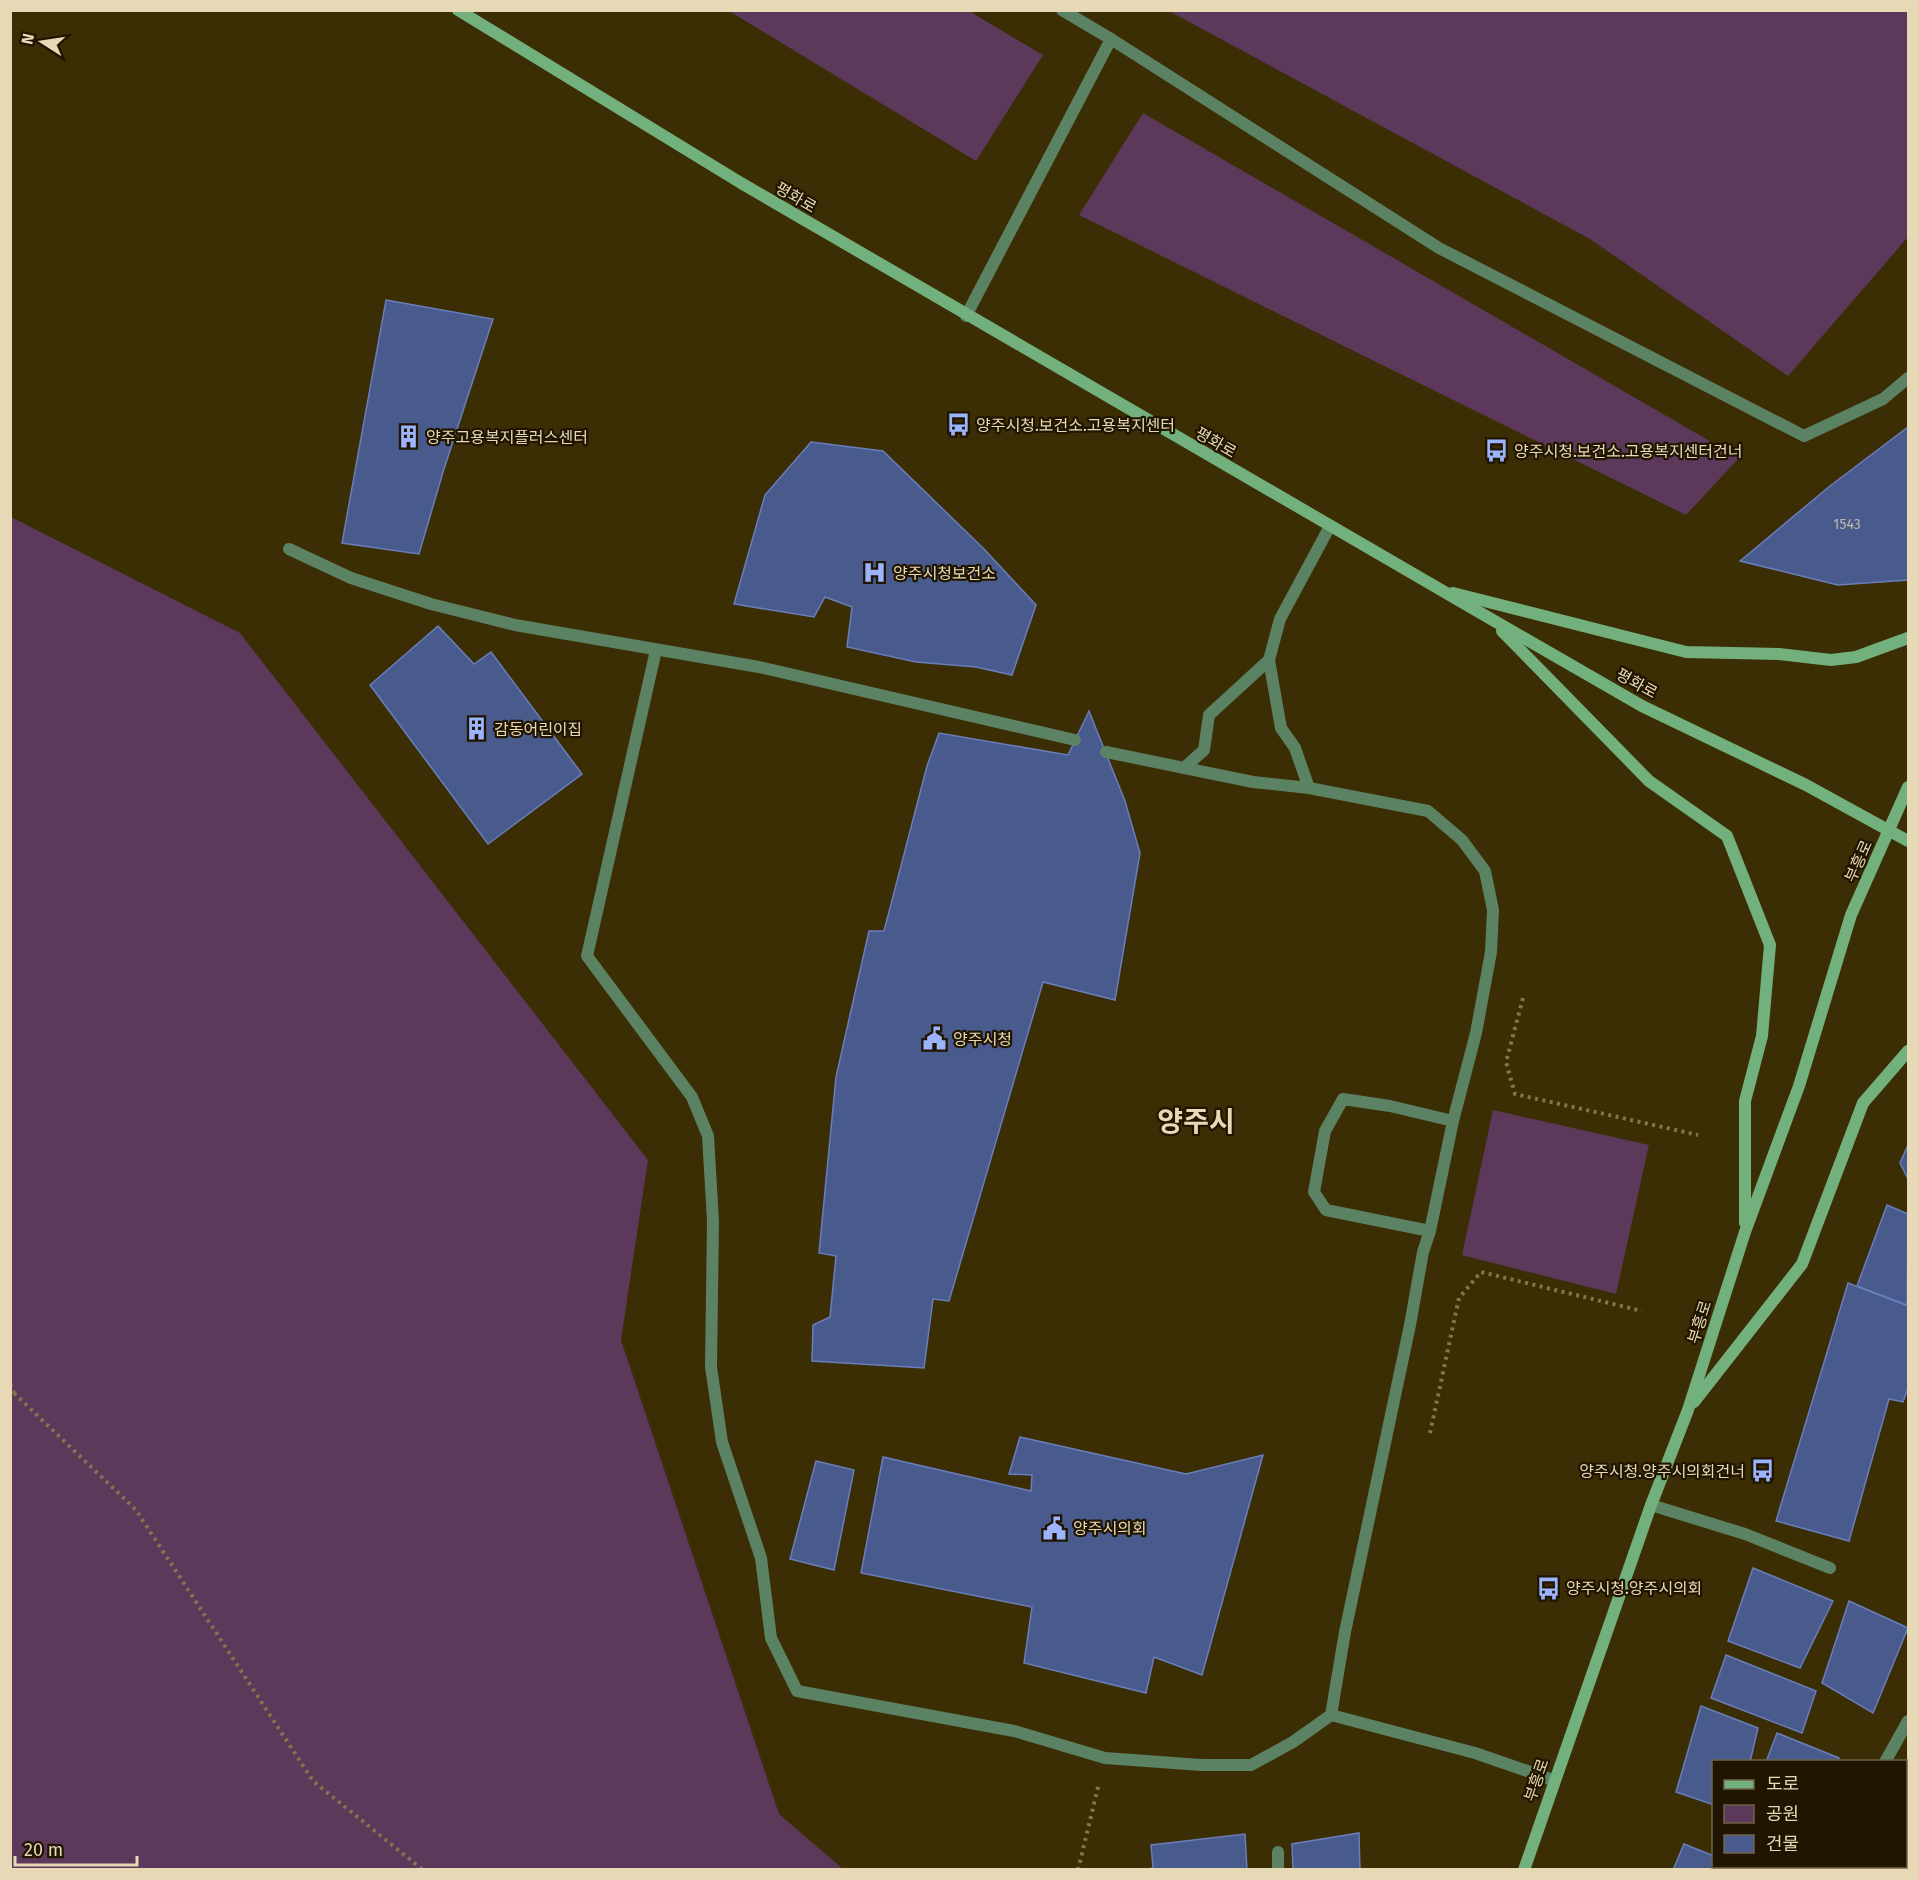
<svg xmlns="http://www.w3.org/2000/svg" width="1919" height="1880" viewBox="0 0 1919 1880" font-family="'Fira Sans','Noto Sans KR',sans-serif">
<rect width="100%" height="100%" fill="#3b2d04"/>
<g fill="#5c385a">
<polygon points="729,11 969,11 1043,55 976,161"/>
<polygon points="1169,11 1908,11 1908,237 1788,376 1590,239"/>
<polygon points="1143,113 1739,458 1686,515 1079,215"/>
<polygon points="11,517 240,633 648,1160 621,1340 779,1814 843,1869 11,1869"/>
<polygon points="1493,1110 1649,1145 1616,1294 1462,1255"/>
</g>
<g fill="#495a8d" stroke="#697ebb" stroke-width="1.5">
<polygon points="386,300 493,319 443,472 419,554 342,543"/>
<polygon points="1908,427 1908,580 1838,585 1740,561 1830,486"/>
<polygon points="811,442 883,451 984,549 1036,605 1012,675 976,667 916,662 847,647 852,607 825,597 814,617 734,604 765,495"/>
<polygon points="438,626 474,664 491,652 582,774 488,844 370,685"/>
<polygon points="1089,711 1125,801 1140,853 1115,1000 1043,982 949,1301 933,1299 924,1368 812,1361 813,1325 830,1317 836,1256 819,1253 836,1077 869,931 884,931 927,766 939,733 1068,755"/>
<polygon points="1908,1145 1908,1179 1900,1163"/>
<polygon points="1887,1205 1908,1214 1907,1305 1857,1286"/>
<polygon points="1848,1283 1908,1306 1908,1388 1903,1402 1889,1399 1849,1541 1776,1521"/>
<polygon points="1020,1437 1186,1474 1263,1455 1202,1675 1154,1657 1146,1693 1024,1663 1032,1607 861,1573 883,1457 1031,1491 1032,1475 1009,1474"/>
<polygon points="816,1461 854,1470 834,1570 790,1559"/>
<polygon points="1753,1568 1833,1601 1800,1668 1728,1641"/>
<polygon points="1849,1601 1908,1628 1873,1713 1822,1683"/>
<polygon points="1726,1655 1816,1691 1802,1733 1711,1698"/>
<polygon points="1701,1706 1758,1728 1750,1762 1714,1762 1714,1805 1676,1792"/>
<polygon points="1777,1733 1839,1758 1837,1762 1766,1762"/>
<polygon points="1359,1833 1360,1870 1293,1870 1292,1844"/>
<polygon points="1245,1834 1247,1870 1142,1870 1153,1868 1151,1845"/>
<polygon points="1684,1844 1714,1856 1714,1866 1739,1866 1747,1870 1673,1870"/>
</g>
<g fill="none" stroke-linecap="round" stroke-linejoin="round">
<g stroke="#83754e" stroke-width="4" stroke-dasharray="3 4.5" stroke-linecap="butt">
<polyline points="1523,998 1506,1062 1515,1094 1698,1135"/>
<polyline points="10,1384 14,1393 10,1395"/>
<polyline points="14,1393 136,1510 313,1781 423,1870"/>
<polyline points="1430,1433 1459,1298 1481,1272 1642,1311"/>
<polyline points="1078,1870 1099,1783"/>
</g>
<g stroke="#5b8262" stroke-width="12">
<polyline points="289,549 351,578 431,604 515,625 759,667 1075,740"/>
<polyline points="656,650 587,956 692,1097 708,1136 713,1221 711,1367 722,1442 761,1558 771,1638 797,1691 1014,1731 1105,1758 1201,1765 1251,1765 1293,1742 1331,1715 1345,1632 1410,1325 1423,1252 1430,1231 1453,1121 1476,1033 1491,952 1493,910 1485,871 1462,840 1428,811 1309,788 1253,782 1106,752"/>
<polyline points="1184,768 1204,750 1209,715 1269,660"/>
<polyline points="1309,788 1295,748 1281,728 1269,660 1280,619 1330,526"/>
<polyline points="1430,1231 1326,1210 1314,1192 1325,1131 1343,1099 1390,1106 1453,1121"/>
<polyline points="1651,1505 1745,1534 1830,1568"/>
<polyline points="1331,1715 1475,1753 1553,1780"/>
<polyline points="1278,1870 1278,1852"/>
</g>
<g stroke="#5b8262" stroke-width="12">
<polyline points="1062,10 1111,39 1439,248 1804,436 1883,399 1908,378"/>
<polyline points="966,316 1111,39"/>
<polyline points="1885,1762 1908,1721"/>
<polyline points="1826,1870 1827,1866"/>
</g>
<g stroke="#72b07d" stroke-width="12">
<polyline points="458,10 741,183 1491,619 1642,706 1806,785 1908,841"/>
<polyline points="1453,593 1686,652 1779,654 1831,660 1856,657 1908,638"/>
<polyline points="1502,631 1649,781 1727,836 1770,945 1762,1036 1745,1101 1745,1223"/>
<polyline points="1694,1402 1802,1264 1863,1103 1908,1051"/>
<polyline points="1524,1870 1651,1505 1688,1410 1745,1232 1799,1086 1851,915 1908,787"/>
</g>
</g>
<defs>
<symbol id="bus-bare" viewBox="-9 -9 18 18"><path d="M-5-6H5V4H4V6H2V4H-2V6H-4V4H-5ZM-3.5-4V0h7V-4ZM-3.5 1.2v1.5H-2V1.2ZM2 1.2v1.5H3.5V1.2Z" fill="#9bb4fd" stroke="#201500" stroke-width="2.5" paint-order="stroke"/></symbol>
<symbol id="building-bare" viewBox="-9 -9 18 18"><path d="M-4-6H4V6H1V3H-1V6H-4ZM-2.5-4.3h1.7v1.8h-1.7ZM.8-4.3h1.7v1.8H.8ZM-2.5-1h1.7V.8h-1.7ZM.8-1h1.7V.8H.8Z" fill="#9bb4fd" stroke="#201500" stroke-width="2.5" paint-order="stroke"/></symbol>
<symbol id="hospital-bare" viewBox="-9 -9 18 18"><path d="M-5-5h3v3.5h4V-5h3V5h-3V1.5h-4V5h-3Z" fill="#9bb4fd" stroke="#201500" stroke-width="2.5" paint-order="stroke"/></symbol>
<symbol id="civic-bare" viewBox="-9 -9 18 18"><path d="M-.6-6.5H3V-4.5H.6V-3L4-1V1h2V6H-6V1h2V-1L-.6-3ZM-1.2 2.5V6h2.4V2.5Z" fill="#9bb4fd" stroke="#201500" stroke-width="2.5" paint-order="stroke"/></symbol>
</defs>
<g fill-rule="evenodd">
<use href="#bus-bare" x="942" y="408" width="33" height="33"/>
<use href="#building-bare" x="392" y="420" width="33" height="33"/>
<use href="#bus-bare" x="1480" y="434" width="33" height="33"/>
<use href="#hospital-bare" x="858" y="556" width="33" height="33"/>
<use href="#building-bare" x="460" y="712" width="33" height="33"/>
<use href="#civic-bare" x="918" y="1022" width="33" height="33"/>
<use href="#bus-bare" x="1746" y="1454" width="33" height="33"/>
<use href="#civic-bare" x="1038" y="1512" width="33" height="33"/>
<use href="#bus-bare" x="1532" y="1572" width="33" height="33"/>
</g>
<g text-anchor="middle" stroke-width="4.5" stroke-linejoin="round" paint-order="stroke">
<g font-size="14" fill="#c0b9ac">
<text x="1847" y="529">1543</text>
</g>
<g font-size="16" fill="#e7d9b6" stroke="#201500">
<text transform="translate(796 197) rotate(30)" y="6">평화로</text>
<text transform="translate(1216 442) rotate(30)" y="6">평화로</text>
<text transform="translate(1637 683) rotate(29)" y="6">평화로</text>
<text transform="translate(1858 861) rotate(-66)" y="6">부흥로</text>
<text transform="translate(1699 1322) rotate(-72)" y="6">부흥로</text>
<text transform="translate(1536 1780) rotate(-71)" y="6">부흥로</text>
</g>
<g font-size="16" fill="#e7d9b6" stroke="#201500" text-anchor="start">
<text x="976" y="431">양주시청.보건소.고용복지센터</text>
<text x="426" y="443">양주고용복지플러스센터</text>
<text x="1514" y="457">양주시청.보건소.고용복지센터건너</text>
<text x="893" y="579">양주시청보건소</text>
<text x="494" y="735">감동어린이집</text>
<text x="953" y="1045">양주시청</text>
<text x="1745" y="1477" text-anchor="end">양주시청.양주시의회건너</text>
<text x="1073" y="1534">양주시의회</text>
<text x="1566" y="1594">양주시청.양주시의회</text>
</g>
<g font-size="28" font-weight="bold" fill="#e7d9b6" stroke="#201500">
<text x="1196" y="1131">양주시</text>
</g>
</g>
<rect width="1919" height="1880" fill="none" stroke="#e7d9b6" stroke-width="24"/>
<rect x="1712" y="1760" width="195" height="108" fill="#201500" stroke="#706349" stroke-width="1.5"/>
<rect x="1724" y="1780" width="30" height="9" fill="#72b07d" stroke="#706349" stroke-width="1.5"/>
<text x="1766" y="1790" font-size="18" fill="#e7d9b6">도로</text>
<rect x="1724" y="1805" width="30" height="18" fill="#5c385a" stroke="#706349" stroke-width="1.5"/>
<text x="1766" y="1820" font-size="18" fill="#e7d9b6">공원</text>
<rect x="1724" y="1835" width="30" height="18" fill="#495a8d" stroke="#706349" stroke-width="1.5"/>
<text x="1766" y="1850" font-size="18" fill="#e7d9b6">건물</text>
<g transform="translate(42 42) rotate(282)" stroke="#201500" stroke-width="4.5" paint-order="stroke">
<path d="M0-4.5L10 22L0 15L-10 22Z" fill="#e7d9b6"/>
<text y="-9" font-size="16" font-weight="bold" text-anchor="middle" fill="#e7d9b6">N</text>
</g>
<path d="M15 1856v9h122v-9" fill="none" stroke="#e7d9b6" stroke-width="3"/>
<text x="24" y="1856" font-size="18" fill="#e7d9b6" stroke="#201500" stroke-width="4.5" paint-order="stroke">20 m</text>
</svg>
